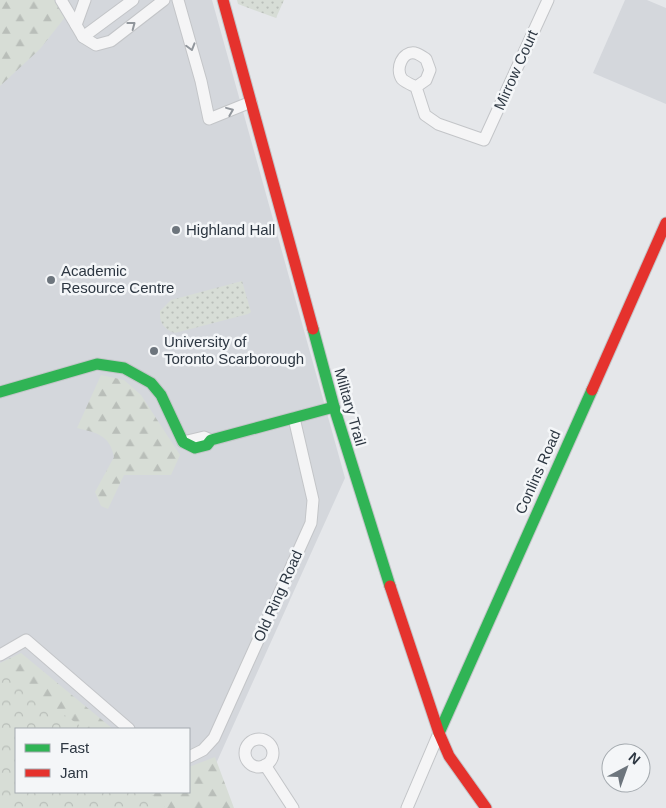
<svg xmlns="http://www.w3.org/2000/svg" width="666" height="808" viewBox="0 0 666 808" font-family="Arial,sans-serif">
<defs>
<pattern id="grass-dots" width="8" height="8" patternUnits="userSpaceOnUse" patternTransform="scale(1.25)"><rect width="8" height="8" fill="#d7ddd6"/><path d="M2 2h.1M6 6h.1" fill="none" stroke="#b9beb9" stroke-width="1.8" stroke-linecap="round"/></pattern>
<pattern id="forest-firs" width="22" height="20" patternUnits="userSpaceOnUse" patternTransform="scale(1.25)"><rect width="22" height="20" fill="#d7ddd6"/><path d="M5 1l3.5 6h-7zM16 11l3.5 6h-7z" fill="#b9beb9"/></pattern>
<pattern id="park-crowns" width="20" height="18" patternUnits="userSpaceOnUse" patternTransform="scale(1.25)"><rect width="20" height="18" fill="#d7ddd6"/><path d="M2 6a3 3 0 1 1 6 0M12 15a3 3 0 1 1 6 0" fill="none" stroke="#b9beb9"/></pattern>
</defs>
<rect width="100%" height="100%" fill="#e5e7ea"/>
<g fill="#d4d7dc" fill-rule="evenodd">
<path d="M0,0H212L345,478L196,808H0ZM16,729H189V792H16Z"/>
<polygon points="625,0 647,0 666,8 666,104 593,73"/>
</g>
<g fill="url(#grass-dots)">
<polygon points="237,0 284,0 276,18 238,4"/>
<path d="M242,281L251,312L248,314L175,333C164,330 159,322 160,311L171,300Z"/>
</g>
<g fill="url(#forest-firs)">
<polygon points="0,0 54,0 66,16 40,49 0,86"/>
<path d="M101,375L124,380L141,395L180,455L171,475H124L108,509L101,506L95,492L114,457C110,435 97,433 77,428Z"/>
<polygon points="21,653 113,729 16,729 16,792 189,792 189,767 215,757 234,808 0,808 0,663"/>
</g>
<polygon fill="url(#park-crowns)" points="0,671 85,729 16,729 16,792 149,792 166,808 0,808"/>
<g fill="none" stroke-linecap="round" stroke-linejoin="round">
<defs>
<g id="street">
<polyline points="61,0 76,25"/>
<polyline points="85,0 76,25 83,37 96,45 111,41 164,0"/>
<polyline points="178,0 201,81 209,119 251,102"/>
<polyline points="83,37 133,0"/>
<path d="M416,87L426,80L430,70L426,59C423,57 419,54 415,53C402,51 395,69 402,79C405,82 412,85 416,87L425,115L438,124L484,140L548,0"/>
<polyline points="183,442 204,437 211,440"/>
<polyline points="0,655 26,640 129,729"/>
<circle cx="259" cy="753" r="14"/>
<polyline points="189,757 203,750 214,738 311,523 313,500 294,418"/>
<polyline points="265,765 293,808"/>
<polyline points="407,808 439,733"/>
</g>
<g id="fast">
<polyline points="313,329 334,407 390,586"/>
<polyline points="0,392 97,364 124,368 151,383 161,395 183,442 195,448 207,445 211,440 334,407"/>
<polyline points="439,733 592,390"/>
</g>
<g id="jam">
<polyline points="223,0 313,329"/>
<polyline points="592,390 666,223"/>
<polyline points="390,586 439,733 449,756 486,808"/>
</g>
</defs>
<use href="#street" stroke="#c3c5c8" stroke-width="13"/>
<use href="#fast" stroke="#c3c5c8" stroke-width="13"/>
<use href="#jam" stroke="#c3c5c8" stroke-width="13"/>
<use href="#street" stroke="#f5f5f6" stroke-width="11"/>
<use href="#fast" stroke="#30b455" stroke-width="11"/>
<use href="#jam" stroke="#e5322d" stroke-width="11"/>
</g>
<defs><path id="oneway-chevron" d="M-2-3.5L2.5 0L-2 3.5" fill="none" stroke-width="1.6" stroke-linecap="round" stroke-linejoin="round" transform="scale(1.25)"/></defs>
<g stroke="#91969c">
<use href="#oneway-chevron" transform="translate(132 25) rotate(-37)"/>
<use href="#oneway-chevron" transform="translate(191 47) rotate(74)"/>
<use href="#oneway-chevron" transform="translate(230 111) rotate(-22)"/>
</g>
<g fill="#6d757d" stroke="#f4f6f8" stroke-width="2">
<circle cx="176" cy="230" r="5"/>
<circle cx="51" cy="280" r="5"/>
<circle cx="154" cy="351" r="5"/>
</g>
<g text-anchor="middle" stroke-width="5" stroke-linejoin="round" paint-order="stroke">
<g font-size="15" fill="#2d3742" stroke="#f4f6f8">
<text transform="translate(516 70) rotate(-66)" y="5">Mirrow Court</text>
<text transform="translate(350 407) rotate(74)" y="5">Military Trail</text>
<text transform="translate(538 472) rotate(-66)" y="5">Conlins Road</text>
<text transform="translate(278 596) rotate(-66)" y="5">Old Ring Road</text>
</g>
<g font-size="15" fill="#2d3742" stroke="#f4f6f8" text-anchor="start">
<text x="186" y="235">Highland Hall</text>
<text x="61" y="276">Academic<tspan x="61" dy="17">Resource Centre</tspan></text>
<text x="164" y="347">University of<tspan x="164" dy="17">Toronto Scarborough</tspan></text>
</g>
</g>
<rect x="15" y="728" width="175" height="65" fill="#f4f6f8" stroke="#a4aaaf"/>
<rect x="25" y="744" width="25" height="8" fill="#30b455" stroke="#a4aaaf"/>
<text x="60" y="753" font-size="15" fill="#2d3742">Fast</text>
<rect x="25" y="769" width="25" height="8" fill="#e5322d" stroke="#a4aaaf"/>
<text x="60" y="778" font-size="15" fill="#2d3742">Jam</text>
<g transform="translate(626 768) rotate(41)"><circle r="24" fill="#f4f6f8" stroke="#a4aaaf"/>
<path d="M0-4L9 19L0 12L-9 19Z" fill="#6d757d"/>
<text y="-8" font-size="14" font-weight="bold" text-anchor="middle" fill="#2d3742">N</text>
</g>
</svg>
